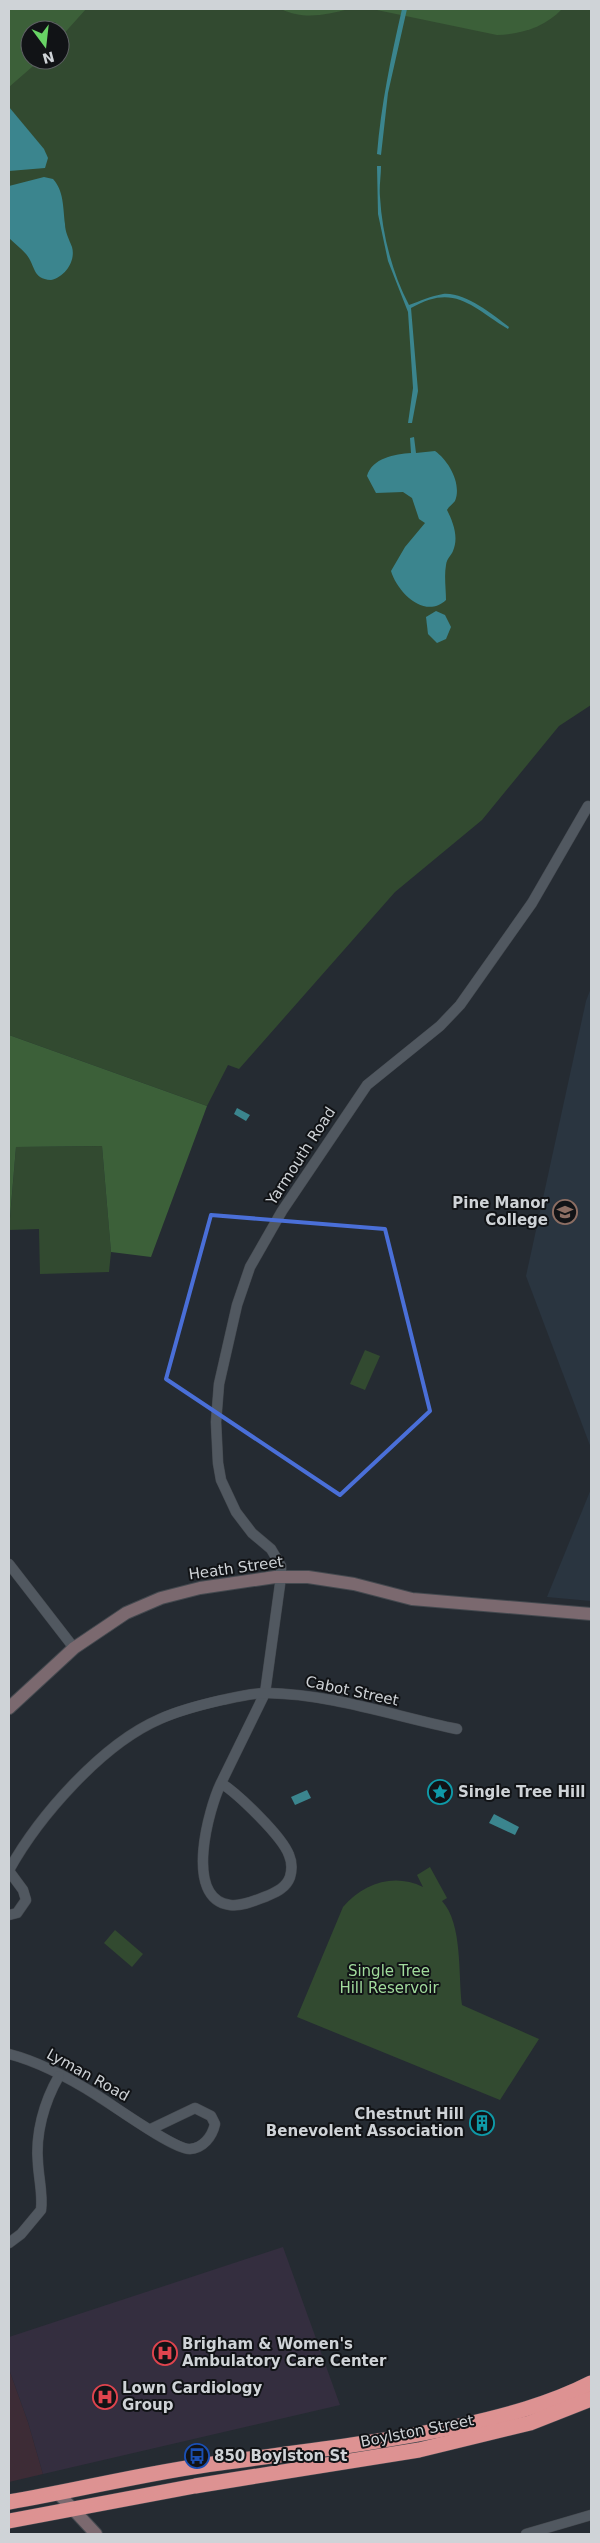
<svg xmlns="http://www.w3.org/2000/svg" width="600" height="2543" viewBox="0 0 600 2543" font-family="'DejaVu Sans',sans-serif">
<rect width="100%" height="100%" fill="#252b32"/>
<polygon fill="#3d2c36" points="9,2369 28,2422 43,2474 9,2482"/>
<g fill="#2a3540">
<polygon points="591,988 591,1448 526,1276 586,1001"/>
<polygon points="591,1489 591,1601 547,1597"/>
</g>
<polygon fill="#342e3f" points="283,2247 340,2405 43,2474 28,2422 9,2369 9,2337"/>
<g fill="#324a30" fill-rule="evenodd">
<path d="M9,9H591V705L559,726L482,820L395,892L239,1069L228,1065L207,1106L9,1035ZM30,30H60V60H30Z"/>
<polygon points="102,1146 111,1252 109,1272 40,1274 39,1229 9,1230 16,1147"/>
<polygon points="365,1350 380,1356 365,1390 350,1384"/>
<path d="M430,1867L447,1898L442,1901C463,1924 458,1975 462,2005L539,2039L500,2100L297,2017L343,1907C364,1883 394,1873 423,1887L417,1875Z"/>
<polygon points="115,1930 143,1954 132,1967 104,1943"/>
</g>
<g fill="#3c6039">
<polygon points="9,9 86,9 60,38 60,30 30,30 30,60 40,60 9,87"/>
<path d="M281,9H349C325,15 304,20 281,9Z"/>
<path d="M372,9H562C545,27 522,34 497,35Z"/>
<polygon points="9,1035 207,1106 151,1257 111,1252 102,1146 16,1147 9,1229"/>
</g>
<g fill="#3b858e">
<path d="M402,9H407L388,93L381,155L377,154C381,105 391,57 402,9Z"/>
<polygon points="9,107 44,149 48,158 45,168 9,171"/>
<path d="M377,166H381C381,176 379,187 380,197C382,233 392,273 409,305C420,301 431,296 443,294C465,292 492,314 509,327L508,329C471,306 454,283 411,308L418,391L412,423H408L413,388L408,312L388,261L378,214Z"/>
<path d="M44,177L53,179C64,191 63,208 65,224C65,232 69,239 72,247C76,261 65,277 51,280C32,279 36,266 26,254C21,248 14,243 9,238V186Z"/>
<path d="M414,437L416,453L435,451C449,461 462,484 455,501C453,504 449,506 447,510C453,522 459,537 453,551C451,556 447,558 446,565C444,576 446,589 446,600C425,620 397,592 391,571L405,547L425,523L419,519L412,498L403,492L376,493L367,476C372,458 395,454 411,453L410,438Z"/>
<polygon points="436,611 445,615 451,627 446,639 437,643 428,634 426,617"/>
<polygon points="237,1108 250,1115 246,1121 234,1114"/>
<polygon points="307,1790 311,1798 295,1805 291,1797"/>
<polygon points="494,1814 519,1827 515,1835 489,1823"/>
</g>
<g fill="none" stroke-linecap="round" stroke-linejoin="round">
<defs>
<g id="street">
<polyline points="9,1564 74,1648"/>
<path d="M221,1783C209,1808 183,1899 230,1905C242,1907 256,1900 267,1896C276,1892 286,1888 290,1877C292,1870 292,1862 289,1855C282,1836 238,1794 221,1783L265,1693L281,1577V1566L271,1549L252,1533L236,1512L221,1480L218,1463L216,1422L219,1384L237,1305L250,1267L282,1211L367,1085L440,1026L460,1005L532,903L588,806"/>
<path d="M9,1870C39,1816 102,1744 160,1719C180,1710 200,1705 222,1700C236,1697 252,1693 267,1693C331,1694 394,1716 457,1729"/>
<polyline points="9,1871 23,1890 26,1900 17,1913 9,1915"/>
<path d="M9,2054C40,2062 71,2079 98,2096C114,2106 175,2150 190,2149C203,2148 212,2137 215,2124L211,2116L195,2108L151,2129"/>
<path d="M9,2243L21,2234L41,2210C43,2195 39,2180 38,2164C35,2134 44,2102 59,2076"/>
<polyline points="526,2534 591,2515"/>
</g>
<g id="secondary">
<polyline points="9,1708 74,1648 126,1613 161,1598 200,1588 275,1577 308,1577 354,1584 412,1599 591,1614"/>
<polyline points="57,2492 96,2534"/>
</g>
<g id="highway">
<path d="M9,2502C80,2490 149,2472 220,2463C300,2452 380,2443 459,2426C504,2416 550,2404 591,2383"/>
<polyline points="9,2521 195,2486 419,2450 530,2423 591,2399"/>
</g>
</defs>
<use href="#street" stroke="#44494f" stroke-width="11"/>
<use href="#secondary" stroke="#44494f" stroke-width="14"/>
<use href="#highway" stroke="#44494f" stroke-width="16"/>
<use href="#street" stroke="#515860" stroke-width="10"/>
<use href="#secondary" stroke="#7b696f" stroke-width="12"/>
<use href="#highway" stroke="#dd9292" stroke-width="15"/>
</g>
<path fill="none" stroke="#4a6fd8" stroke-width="4" stroke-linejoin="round" d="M211,1215L385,1229L430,1411L340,1495L166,1379Z"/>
<defs>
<symbol id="university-ring" viewBox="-11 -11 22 22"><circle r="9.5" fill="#111316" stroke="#8d6e63" stroke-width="1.5"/><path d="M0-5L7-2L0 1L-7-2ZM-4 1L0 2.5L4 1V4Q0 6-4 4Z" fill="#8d6e63"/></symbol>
<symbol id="sight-ring" viewBox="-11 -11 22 22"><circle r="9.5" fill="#111316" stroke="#0f9aa8" stroke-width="1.5"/><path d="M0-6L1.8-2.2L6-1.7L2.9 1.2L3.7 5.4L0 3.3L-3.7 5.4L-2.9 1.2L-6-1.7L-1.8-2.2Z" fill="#0f9aa8"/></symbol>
<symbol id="building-ring" viewBox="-11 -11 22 22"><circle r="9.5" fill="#111316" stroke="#0f9aa8" stroke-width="1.5"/><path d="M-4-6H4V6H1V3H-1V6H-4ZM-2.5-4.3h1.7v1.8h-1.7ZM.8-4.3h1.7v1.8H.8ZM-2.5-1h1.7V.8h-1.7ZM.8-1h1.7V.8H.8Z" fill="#0f9aa8"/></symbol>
<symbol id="hospital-ring" viewBox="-11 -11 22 22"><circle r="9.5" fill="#111316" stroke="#e0444e" stroke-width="1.5"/><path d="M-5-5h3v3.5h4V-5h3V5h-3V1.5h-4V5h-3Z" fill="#e0444e"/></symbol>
<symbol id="bus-ring" viewBox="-11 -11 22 22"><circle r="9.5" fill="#111316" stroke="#1a4fb4" stroke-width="1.5"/><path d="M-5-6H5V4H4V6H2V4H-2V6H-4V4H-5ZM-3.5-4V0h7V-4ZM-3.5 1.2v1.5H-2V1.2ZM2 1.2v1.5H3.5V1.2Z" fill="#1a4fb4"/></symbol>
</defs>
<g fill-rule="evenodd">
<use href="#university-ring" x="551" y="1198" width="28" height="28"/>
<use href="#sight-ring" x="426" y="1778" width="28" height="28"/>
<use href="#building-ring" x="468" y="2109" width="28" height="28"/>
<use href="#hospital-ring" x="151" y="2339" width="28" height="28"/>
<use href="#hospital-ring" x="91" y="2383" width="28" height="28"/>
<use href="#bus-ring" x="183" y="2442" width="28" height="28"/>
</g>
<g text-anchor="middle" stroke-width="4" stroke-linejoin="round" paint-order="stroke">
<g font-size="15" fill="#cfd3d7" stroke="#111316">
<text transform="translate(301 1156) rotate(-57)" y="5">Yarmouth Road</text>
<text transform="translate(236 1568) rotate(-8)" y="5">Heath Street</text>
<text transform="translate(352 1691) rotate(12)" y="5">Cabot Street</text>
<text transform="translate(88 2075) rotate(29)" y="5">Lyman Road</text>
<text transform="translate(417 2431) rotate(-11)" y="5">Boylston Street</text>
</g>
<g font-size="15" font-weight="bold" fill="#cfd3d7" stroke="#111316" text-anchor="start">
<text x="548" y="1208" text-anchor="end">Pine Manor<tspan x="548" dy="17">College</tspan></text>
<text x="458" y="1797">Single Tree Hill</text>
<text x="464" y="2119" text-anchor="end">Chestnut Hill<tspan x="464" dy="17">Benevolent Association</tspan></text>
<text x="182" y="2349">Brigham &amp; Women's<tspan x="182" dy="17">Ambulatory Care Center</tspan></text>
<text x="122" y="2393">Lown Cardiology<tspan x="122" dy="17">Group</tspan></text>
<text x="214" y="2461">850 Boylston St</text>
</g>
<g font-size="15" fill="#a1db9c" stroke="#111316">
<text x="389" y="1976">Single Tree<tspan x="389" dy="17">Hill Reservoir</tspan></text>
</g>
</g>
<rect width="600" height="2543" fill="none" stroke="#cfd3d7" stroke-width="20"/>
<g transform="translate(45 45) rotate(165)"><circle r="24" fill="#111316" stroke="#5d6063"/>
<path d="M0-4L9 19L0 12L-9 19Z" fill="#68d465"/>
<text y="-8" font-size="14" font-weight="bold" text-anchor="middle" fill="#cfd3d7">N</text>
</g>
</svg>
